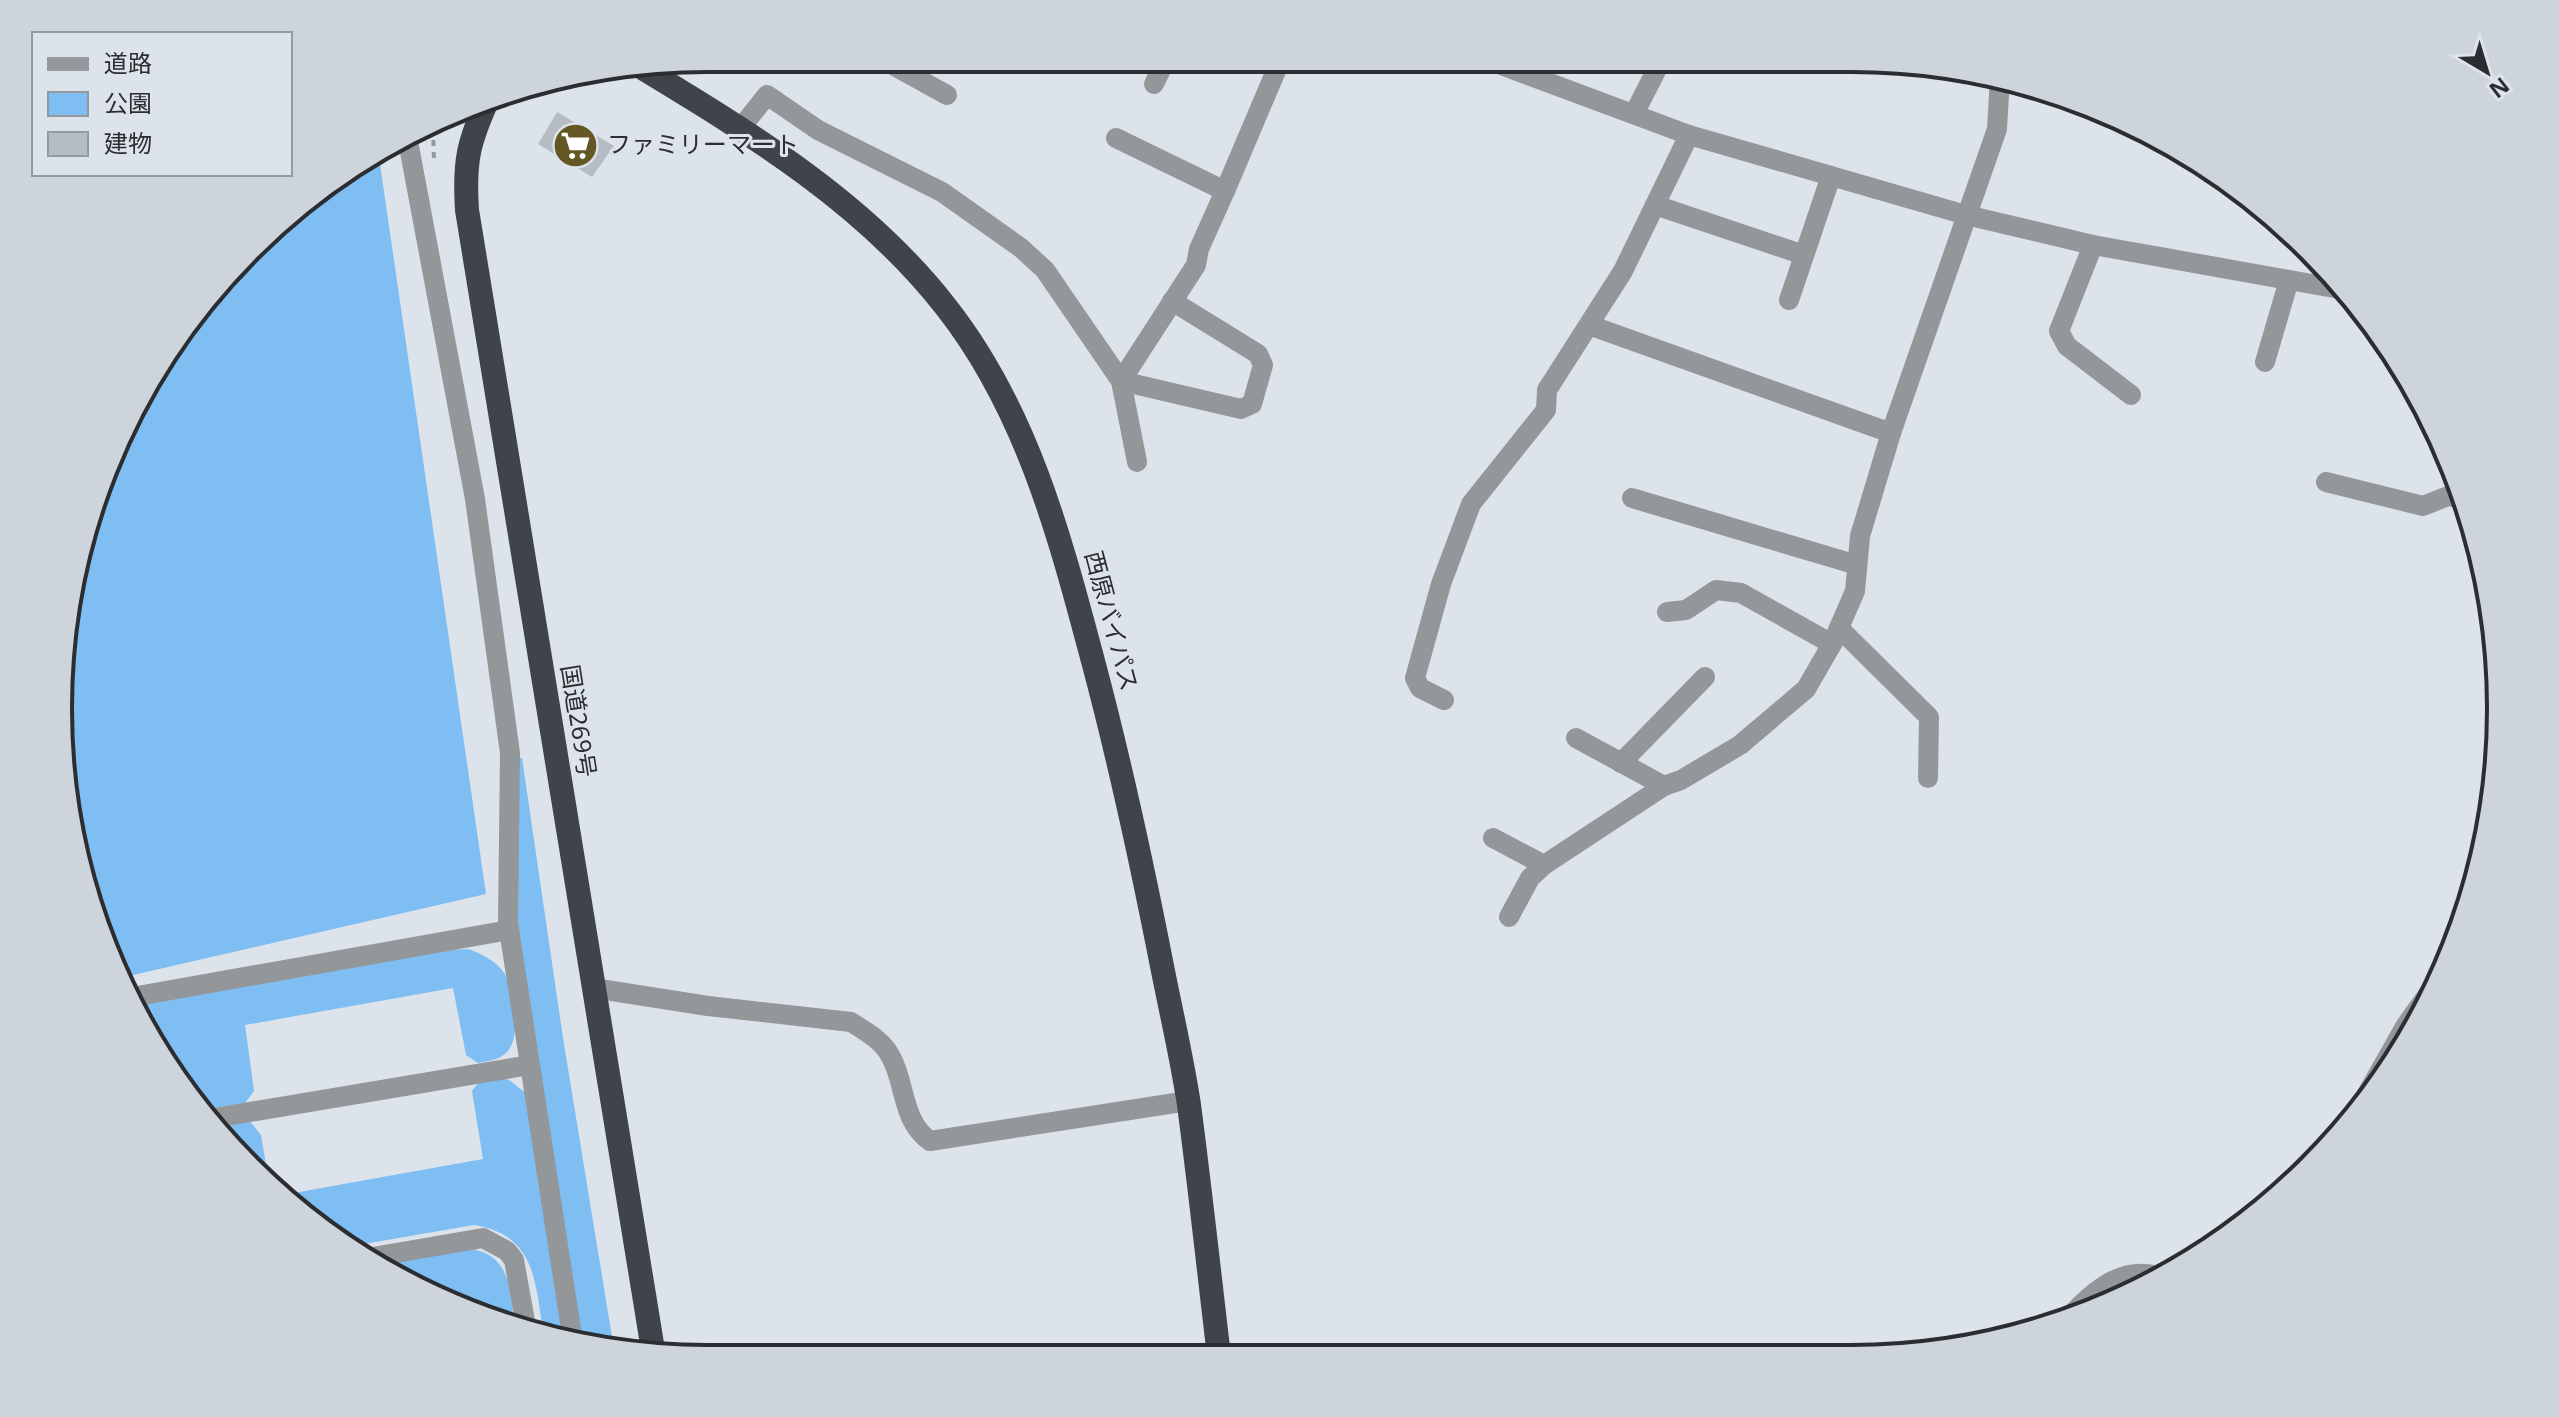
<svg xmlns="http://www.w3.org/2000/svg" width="2559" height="1417" viewBox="0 0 2559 1417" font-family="'Noto Sans','Noto Sans JP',sans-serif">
<rect width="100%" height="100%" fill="#dce3ea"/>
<g fill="#7ebef3">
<polygon points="379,157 486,894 120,978 108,958 59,752 80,541 167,347 312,193"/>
<polygon points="512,758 522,758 563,1038 614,1349 581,1344 513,914"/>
<path d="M469,949C481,954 492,959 501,969C515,984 522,1037 507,1052C499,1060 489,1061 478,1063L466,1055L453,988L245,1025L254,1091L245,1103L202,1110L136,1004L451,950Z"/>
<path d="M496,1077L509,1080L527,1094L565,1341L544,1337C535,1286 538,1235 474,1225L352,1246L288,1194L483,1159L472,1091L481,1079Z"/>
<polygon points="248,1119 261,1135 268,1177 220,1138 212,1125"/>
<path d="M473,1249C513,1258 509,1292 515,1327L384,1272L376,1266Z"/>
</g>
<polygon fill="#b5bcc3" points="557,112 614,146 592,177 538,144"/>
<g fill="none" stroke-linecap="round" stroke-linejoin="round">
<polyline stroke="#94999f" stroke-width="4" stroke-dasharray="6 6" stroke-linecap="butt" points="433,128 434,161"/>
<g stroke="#94979a" stroke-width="20">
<polyline points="880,58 947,95"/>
<polyline points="1485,59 1689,135 1966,215 2093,245 2345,290"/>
<polyline points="1154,84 1166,59"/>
<polyline points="1634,114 1659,65 1658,59"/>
<polyline points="740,129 767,95 818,130 942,192 1021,248 1045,270 1121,381 1137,462"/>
<polyline points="1116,138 1225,191 1281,59"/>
<polyline points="408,141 475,499 510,753 508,923 573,1342"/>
<polyline points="1655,205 1804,255"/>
<polyline points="2093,245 2059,331 2067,346 2131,395"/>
<polyline points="1789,300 1831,176"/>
<polyline points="1172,301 1258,354 1263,365 1252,404 1241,409 1121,381 1196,265 1199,249 1225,191"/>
<polyline points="1589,325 1891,433"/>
<polyline points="2265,362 2289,280"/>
<polyline points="2326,482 2423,506 2448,496 2463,499"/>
<polyline points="1632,498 1857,565"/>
<polyline points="1667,612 1686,610 1716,590 1741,593 1832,644"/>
<polyline points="1839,628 1929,717 1928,778"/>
<polyline points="1444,700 1420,688 1415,678 1441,584 1471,504 1546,410 1547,390 1623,271 1689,135"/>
<polyline points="1576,738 1664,786 1681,780 1740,745 1806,689 1832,644 1855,591 1860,536 1891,433 1997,129 2000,77"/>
<polyline points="1621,763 1705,677"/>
<polyline points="1493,838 1544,865 1664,786"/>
<polyline points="1509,917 1530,878 1544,865"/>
<path d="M593,988L708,1006L851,1022C863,1030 877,1037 886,1049C907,1078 899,1119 930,1141L1188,1101"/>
<polyline points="132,997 509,930"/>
<polyline points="2354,1117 2406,1025 2439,979"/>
<polyline points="208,1119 530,1065"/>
<polyline points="367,1258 483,1238 507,1251 514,1260 527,1332"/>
<path d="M2064,1322C2090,1295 2118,1265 2158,1276"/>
</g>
<g stroke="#3e444a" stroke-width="24">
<path d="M644,69C753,135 866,204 946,307C1027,410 1060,537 1093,661C1120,762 1142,864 1162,966C1171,1012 1182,1058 1189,1105C1200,1188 1209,1272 1219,1356"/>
<path d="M488,99C468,143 464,162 467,210L654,1356"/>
</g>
</g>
<defs>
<symbol id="supermarket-disc" viewBox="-11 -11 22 22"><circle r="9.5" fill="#655724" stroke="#dce3ea"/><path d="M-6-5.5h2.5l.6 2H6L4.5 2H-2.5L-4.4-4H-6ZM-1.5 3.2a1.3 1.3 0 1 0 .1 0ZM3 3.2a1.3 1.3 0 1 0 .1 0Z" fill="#fff"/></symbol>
</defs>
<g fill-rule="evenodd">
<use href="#supermarket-disc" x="550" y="120" width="51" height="51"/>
</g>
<g text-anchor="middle" stroke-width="6" stroke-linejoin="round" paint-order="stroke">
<g font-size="24" fill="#2b2d30" stroke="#dce3ea" text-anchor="start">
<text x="607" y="153">ファミリーマート</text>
</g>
<g font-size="24" fill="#2b2d30" stroke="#dce3ea">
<text transform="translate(1111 621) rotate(75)" y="8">西原バイパス</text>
<text transform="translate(578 721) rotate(81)" y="8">国道269号</text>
</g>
</g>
<path d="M0 0H2559V1417H0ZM708 72H1851A636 636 0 0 1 2487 708V709A636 636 0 0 1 1851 1345H708A636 636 0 0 1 72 709V708A636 636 0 0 1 708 72Z" fill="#ced4db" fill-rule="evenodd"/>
<path fill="none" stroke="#2b2d30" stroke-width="4" d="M708 72H1851A636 636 0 0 1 2487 708V709A636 636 0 0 1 1851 1345H708A636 636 0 0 1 72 709V708A636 636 0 0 1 708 72Z"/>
<rect x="32" y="32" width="260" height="144" fill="#dce3ea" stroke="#959aa0" stroke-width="2"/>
<rect x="48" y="58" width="40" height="12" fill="#94979a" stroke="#959aa0" stroke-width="2"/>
<text x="104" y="72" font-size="24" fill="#2b2d30">道路</text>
<rect x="48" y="92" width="40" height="24" fill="#7ebef3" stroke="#959aa0" stroke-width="2"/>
<text x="104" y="112" font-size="24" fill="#2b2d30">公園</text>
<rect x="48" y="132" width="40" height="24" fill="#b5bcc3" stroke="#959aa0" stroke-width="2"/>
<text x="104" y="152" font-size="24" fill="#2b2d30">建物</text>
<g transform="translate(2487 72) rotate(142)" stroke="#dce3ea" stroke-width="6" paint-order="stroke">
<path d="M0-6L14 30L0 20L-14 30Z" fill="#2b2d30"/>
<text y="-12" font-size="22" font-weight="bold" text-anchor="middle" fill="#2b2d30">N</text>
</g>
</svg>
